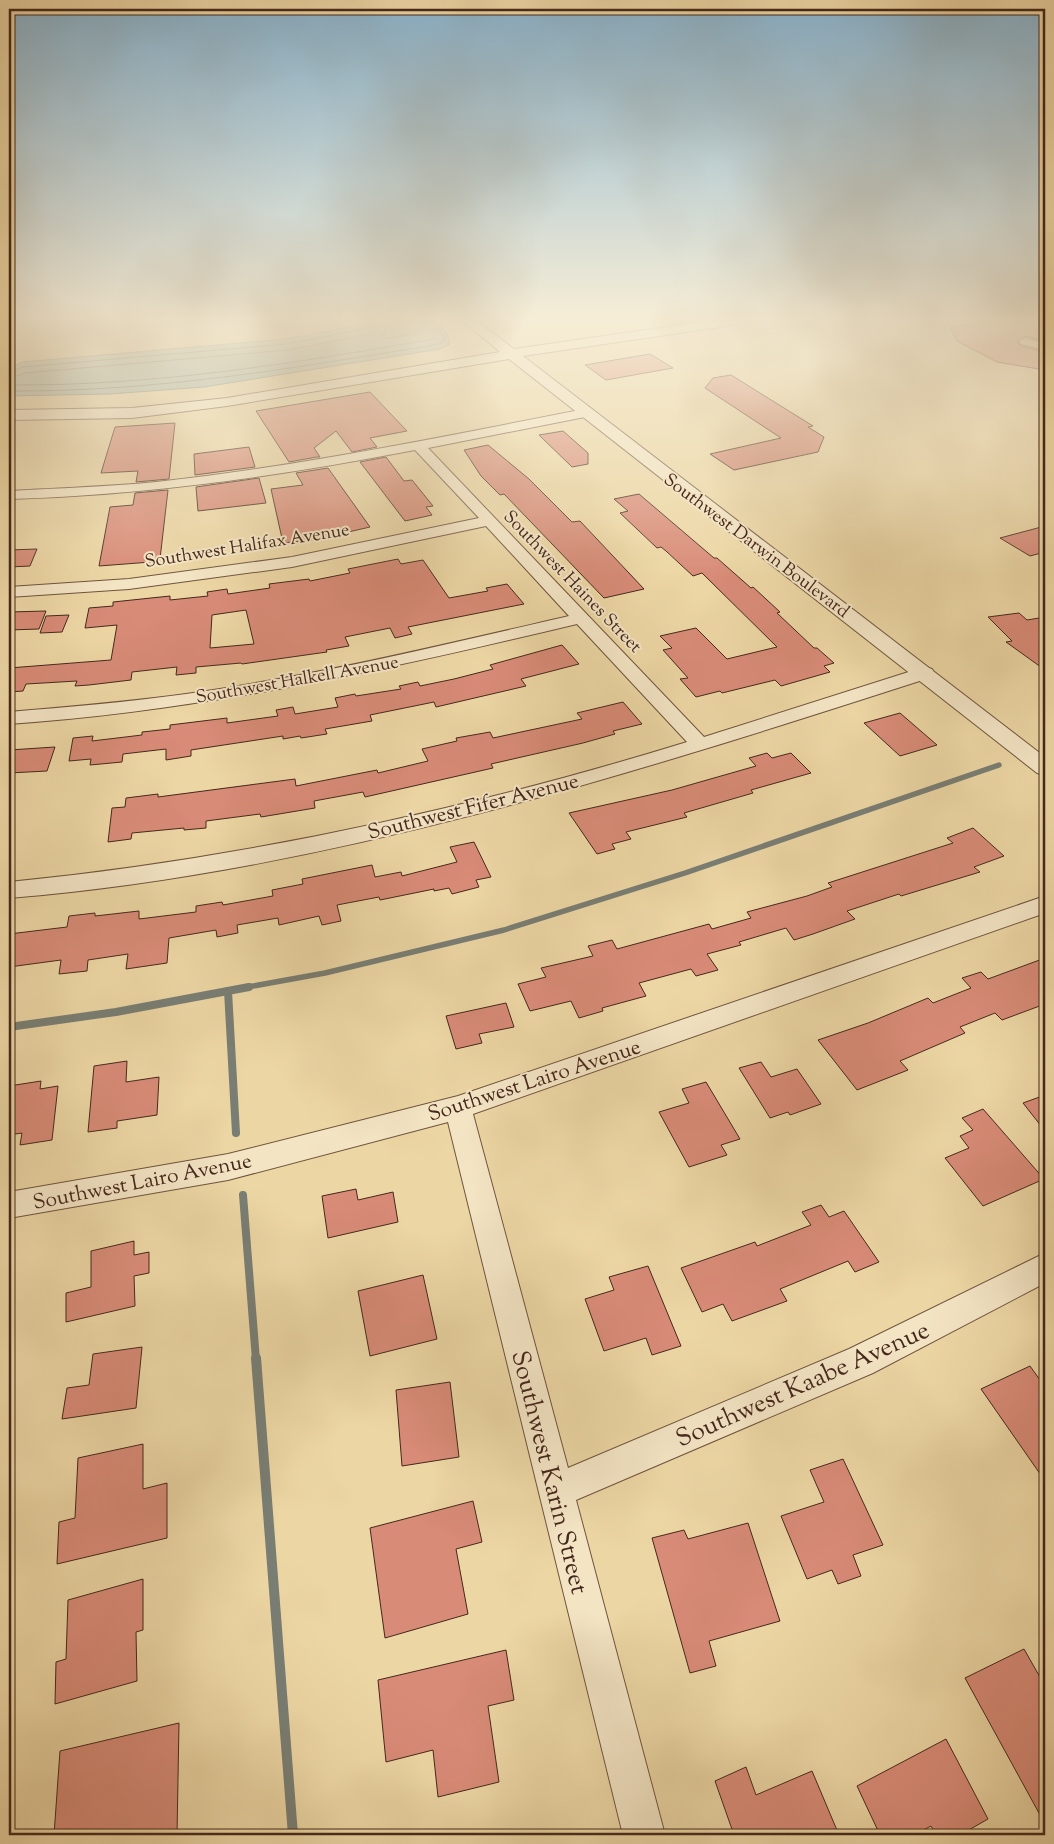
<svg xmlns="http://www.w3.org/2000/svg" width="1054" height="1844" viewBox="0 0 1054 1844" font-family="'Sorts Mill Goudy',serif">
<rect width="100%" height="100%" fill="#ecd6a4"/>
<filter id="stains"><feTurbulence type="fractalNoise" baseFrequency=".004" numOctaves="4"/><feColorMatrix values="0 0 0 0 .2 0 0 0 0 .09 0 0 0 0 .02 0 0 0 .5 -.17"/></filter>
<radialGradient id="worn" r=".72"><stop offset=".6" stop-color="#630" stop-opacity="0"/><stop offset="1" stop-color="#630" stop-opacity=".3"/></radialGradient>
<path fill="#9bb7af" stroke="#797e74" d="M382,321H433C443,325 449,334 450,344L440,349L204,387L110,394L9,396V369L22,362L286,339Z"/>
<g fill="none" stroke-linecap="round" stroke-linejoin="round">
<g stroke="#707066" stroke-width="1">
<polyline points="388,321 383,336 385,339 420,333 419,321"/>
<polyline points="9,373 23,367 287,344 369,328 373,325 374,321"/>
<polyline points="9,379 25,373 288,350 372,334 379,329 380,321"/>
<path d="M9,385C154,386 290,364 433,339L434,335L428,327L427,321"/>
<path d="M9,391C156,392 295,368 439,344L444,341V338L433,321"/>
</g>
<polyline stroke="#797e74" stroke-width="5.5" points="242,988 325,973 504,930 685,873 999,765"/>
<g stroke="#797e74" stroke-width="8">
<polyline points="228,991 236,1133"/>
<polyline points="9,1027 116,1012 249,987"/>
<polyline points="243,1195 256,1360"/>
</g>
<polyline stroke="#797e74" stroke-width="10" points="256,1358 293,1835"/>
</g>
<g fill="#d88b77" stroke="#45281c" fill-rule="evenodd">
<polygon points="983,321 1031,321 1044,342 1026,336 1017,342 1021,346 1045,352 1045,370 997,362 957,341 950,327"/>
<polygon points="650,354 673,368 606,380 585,365"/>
<polygon points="731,375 813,426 808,427 824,437 818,452 734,470 710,454 781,438 705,388 713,378"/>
<polygon points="370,392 407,431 370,438 377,447 352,452 336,431 314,448 320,457 317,457 289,462 256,411"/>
<polygon points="175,423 169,479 136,482 138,471 101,473 115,427"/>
<polygon points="563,431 588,453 588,464 572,467 539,435"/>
<polygon points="488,445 529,479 572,522 580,521 644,589 604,598 504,494 500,495 481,476 464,450"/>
<polygon points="249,447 255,467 195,475 194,454"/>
<polygon points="386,457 404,481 412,480 433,506 426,507 432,515 405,521 360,462"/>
<polygon points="328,468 370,527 318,539 283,543 271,489 303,485 296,473"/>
<polygon points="259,478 266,503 198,511 196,487"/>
<polygon points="168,490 160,559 152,559 151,562 99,566 110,507 133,505 135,493"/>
<polygon points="639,494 714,558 717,558 751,588 753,587 780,612 777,613 814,648 817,648 834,663 824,666 830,672 781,686 775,680 722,693 720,691 696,697 680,679 688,678 663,650 672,648 660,636 696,628 727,659 777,647 702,573 693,576 666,551 661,547 657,548 620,513 628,511 614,499"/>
<polygon points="1045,526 1045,552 1030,556 1000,538"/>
<polygon points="37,549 30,566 9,567 9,550"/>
<path d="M398,559L401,564L423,560L449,598L488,591L486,588L507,584L524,604L408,627L412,634L395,638L390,628L345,637L349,646L326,650L327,652L242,664L241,663L196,667V673L176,675L177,667L132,672L131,680L89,685L75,686L77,681L26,684L23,691L9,692V668L111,660L117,625L85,628L89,608L113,606V602L170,596V600L208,596L207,592L227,589L228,594L270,588L269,584L309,579L310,581L350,573L348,569ZM246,610L254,644L210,648L212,615Z"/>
<polygon points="46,611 39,629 9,630 9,612"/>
<polygon points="1019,613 1027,620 1039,618 1045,624 1045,670 1006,642 1012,641 988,617"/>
<polygon points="69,615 62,632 40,633 46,616"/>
<polygon points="562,645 579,664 521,679 526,686 436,707 434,702 370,715 372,721 325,729 327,734 301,738 300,736 283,739 283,736 191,750 191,756 166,760 166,749 123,754 122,762 90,765 91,759 69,761 73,738 93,736 92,741 142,735 142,732 170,729 170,725 227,718 227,723 278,716 276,710 293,707 295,714 338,707 335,698 355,694 356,696 401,689 399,686 418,682 420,686 454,679 493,669 490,665"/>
<polygon points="623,702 642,724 613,731 615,734 583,743 491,764 493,768 365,797 363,792 314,801 315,808 261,817 260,814 206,821 206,828 184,830 184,828 132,833 131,839 108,842 112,808 125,807 126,798 158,794 158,797 295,779 296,786 377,770 378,773 428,761 422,749 457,741 456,738 490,732 493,738 582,719 577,713"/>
<polygon points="900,713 937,745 900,756 864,723"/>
<polygon points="55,747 47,771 9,773 9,750"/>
<polygon points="767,753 772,758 791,753 811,773 751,790 753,793 684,813 687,817 626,832 631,839 612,844 615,849 597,854 569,813 672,790 756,766 749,758"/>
<polygon points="973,828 1004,856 974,867 980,872 901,896 899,894 847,911 855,919 813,934 794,940 786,928 739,942 741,945 707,954 718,970 696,976 691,969 639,983 646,996 602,1008 603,1011 579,1018 571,1001 530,1011 518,984 546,977 541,968 593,956 588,946 612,940 617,949 709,924 712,929 751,918 747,912 807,896 832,887 828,883 953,843 947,838"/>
<polygon points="474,842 491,877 476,880 479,887 452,894 449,888 434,891 434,889 380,900 379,897 337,905 341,921 322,925 319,916 279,925 278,918 237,925 238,933 217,937 216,930 169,938 167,963 126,969 128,954 88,960 87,971 59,974 61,960 9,967 9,934 67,927 69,916 95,913 95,916 139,911 139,919 196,912 196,906 222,902 223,905 273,896 272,890 303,884 302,879 372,865 375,877 401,872 402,876 457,862 450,847"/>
<polygon points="1045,958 1045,1004 1002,1020 995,1013 960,1027 965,1033 900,1061 908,1070 857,1090 818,1040 868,1023 928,998 933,1003 971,988 962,978 981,972 988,979"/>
<polygon points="506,1003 514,1027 479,1034 482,1043 456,1049 446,1016"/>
<polygon points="127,1061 126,1082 159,1077 157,1115 117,1121 117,1128 88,1132 94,1066"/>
<polygon points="761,1062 771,1077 797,1069 821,1104 790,1115 788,1112 770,1118 739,1068"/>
<polygon points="41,1081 40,1089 58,1086 52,1140 20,1145 22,1133 9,1135 9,1086"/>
<polygon points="706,1082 740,1139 721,1145 727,1155 689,1167 659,1112 689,1103 682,1089"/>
<polygon points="1045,1095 1045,1131 1023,1103"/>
<polygon points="983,1109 1044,1179 983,1206 945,1158 969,1148 960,1136 973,1130 962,1118"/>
<polygon points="356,1189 358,1200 393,1192 398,1222 328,1238 322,1196"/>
<polygon points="821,1205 829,1217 844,1211 879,1262 855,1272 848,1261 780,1289 787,1301 732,1321 723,1304 702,1312 681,1268 755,1242 757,1246 811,1225 802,1212"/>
<polygon points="134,1241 134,1255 149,1252 149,1273 134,1276 135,1306 66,1322 66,1293 91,1287 91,1251"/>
<polygon points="648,1266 681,1346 652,1355 646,1338 604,1351 585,1299 614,1290 609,1277"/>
<polygon points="423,1275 437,1339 370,1356 358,1291"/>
<polygon points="142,1347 136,1408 62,1419 67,1388 89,1385 93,1354"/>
<polygon points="1030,1366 1045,1387 1045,1481 981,1389"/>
<polygon points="450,1382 459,1457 402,1466 396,1390"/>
<polygon points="143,1444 143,1489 167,1483 167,1538 57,1564 59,1522 75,1518 78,1458"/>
<polygon points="843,1459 883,1545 853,1555 861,1576 838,1584 832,1570 807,1579 781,1516 824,1502 810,1470"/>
<polygon points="473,1501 482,1542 456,1549 468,1614 385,1638 370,1528"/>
<polygon points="748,1523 780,1621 709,1641 716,1666 690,1673 652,1538 684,1530 688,1539"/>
<polygon points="143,1579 143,1630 136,1632 137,1681 55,1704 56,1662 66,1659 68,1600"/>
<polygon points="1024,1649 1045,1686 1045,1824 965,1678"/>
<polygon points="506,1650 514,1700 488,1706 499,1782 438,1797 433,1750 386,1762 378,1680"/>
<polygon points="179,1723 177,1835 54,1835 60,1751"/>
<polygon points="946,1739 988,1819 960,1835 936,1835 931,1826 914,1835 880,1835 857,1786"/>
<polygon points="746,1767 756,1795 812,1771 839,1835 734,1835 715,1781"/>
</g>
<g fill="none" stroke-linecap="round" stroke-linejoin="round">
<defs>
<g id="minor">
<polygon points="1025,338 1045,344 1045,350 1021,344 1019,342 1021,340"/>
<path d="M585,409L592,413L590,416L428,448L704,737L918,669L925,667L932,669L934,673L932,677C631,774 326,872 9,898V882C239,859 466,810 687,742L577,624C389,669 202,711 9,724V712C68,707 128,702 186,694C315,676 443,645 569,616L486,526L292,567L129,589L9,597V587L129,579L292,557L479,518L415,450C279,476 148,495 9,499V491C58,488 107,487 156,482C301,466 442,437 585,409Z"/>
<polygon points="1045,896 1045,913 473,1114 568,1468 849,1349 1045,1253 1045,1283 873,1373 576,1500 665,1835 623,1835 448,1122 228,1180 9,1218 9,1192 228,1154 458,1096"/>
</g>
<polygon id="tertiary" points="463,321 477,321 514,349 708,321 740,321 734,325 523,356 1045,757 1045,775 1037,773 509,359 227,406 132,418 9,420 9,410 132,408 227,398 500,352"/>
</defs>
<use href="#minor" stroke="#6f543e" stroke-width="2"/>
<use href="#tertiary" stroke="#6f543e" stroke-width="2"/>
<use href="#minor" fill="#f3e4c4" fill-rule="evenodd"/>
<use href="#tertiary" fill="#f3e4c4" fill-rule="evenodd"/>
</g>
<linearGradient id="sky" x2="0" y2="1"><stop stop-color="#89b5d1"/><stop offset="0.55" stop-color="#f6edd6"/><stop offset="1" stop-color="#f6edd6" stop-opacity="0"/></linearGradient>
<rect width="1054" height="579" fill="url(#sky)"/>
<g text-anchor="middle" stroke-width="4" stroke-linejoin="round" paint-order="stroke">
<g font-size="18" fill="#45281c" stroke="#f3e4c4">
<text transform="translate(247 545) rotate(-9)" y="6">Southwest Halifax Avenue</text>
<text transform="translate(757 545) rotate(37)" y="6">Southwest Darwin Boulevard</text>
<text transform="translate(573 581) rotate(46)" y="6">Southwest Haines Street</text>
<text transform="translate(297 679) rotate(-10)" y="6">Southwest Halkell Avenue</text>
</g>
<g font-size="21" fill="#45281c" stroke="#f3e4c4">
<text transform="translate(473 806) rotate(-14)" y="7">Southwest Fifer Avenue</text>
<text transform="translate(534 1080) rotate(-18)" y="7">Southwest Lairo Avenue</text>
<text transform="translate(142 1181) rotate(-11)" y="7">Southwest Lairo Avenue</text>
</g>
<g font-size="25" fill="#45281c" stroke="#f3e4c4">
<text transform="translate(802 1383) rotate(-24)" y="9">Southwest Kaabe Avenue</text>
<text transform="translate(551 1472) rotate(76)" y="9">Southwest Karin Street</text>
</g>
</g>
<rect width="1054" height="1844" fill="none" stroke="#ecd6a4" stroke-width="30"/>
<rect x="10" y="10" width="1034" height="1824" fill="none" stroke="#45281c" stroke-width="2.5"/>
<rect x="15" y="15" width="1024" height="1814" fill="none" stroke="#45281c"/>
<rect width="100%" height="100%" filter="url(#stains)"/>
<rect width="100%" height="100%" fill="url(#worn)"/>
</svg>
